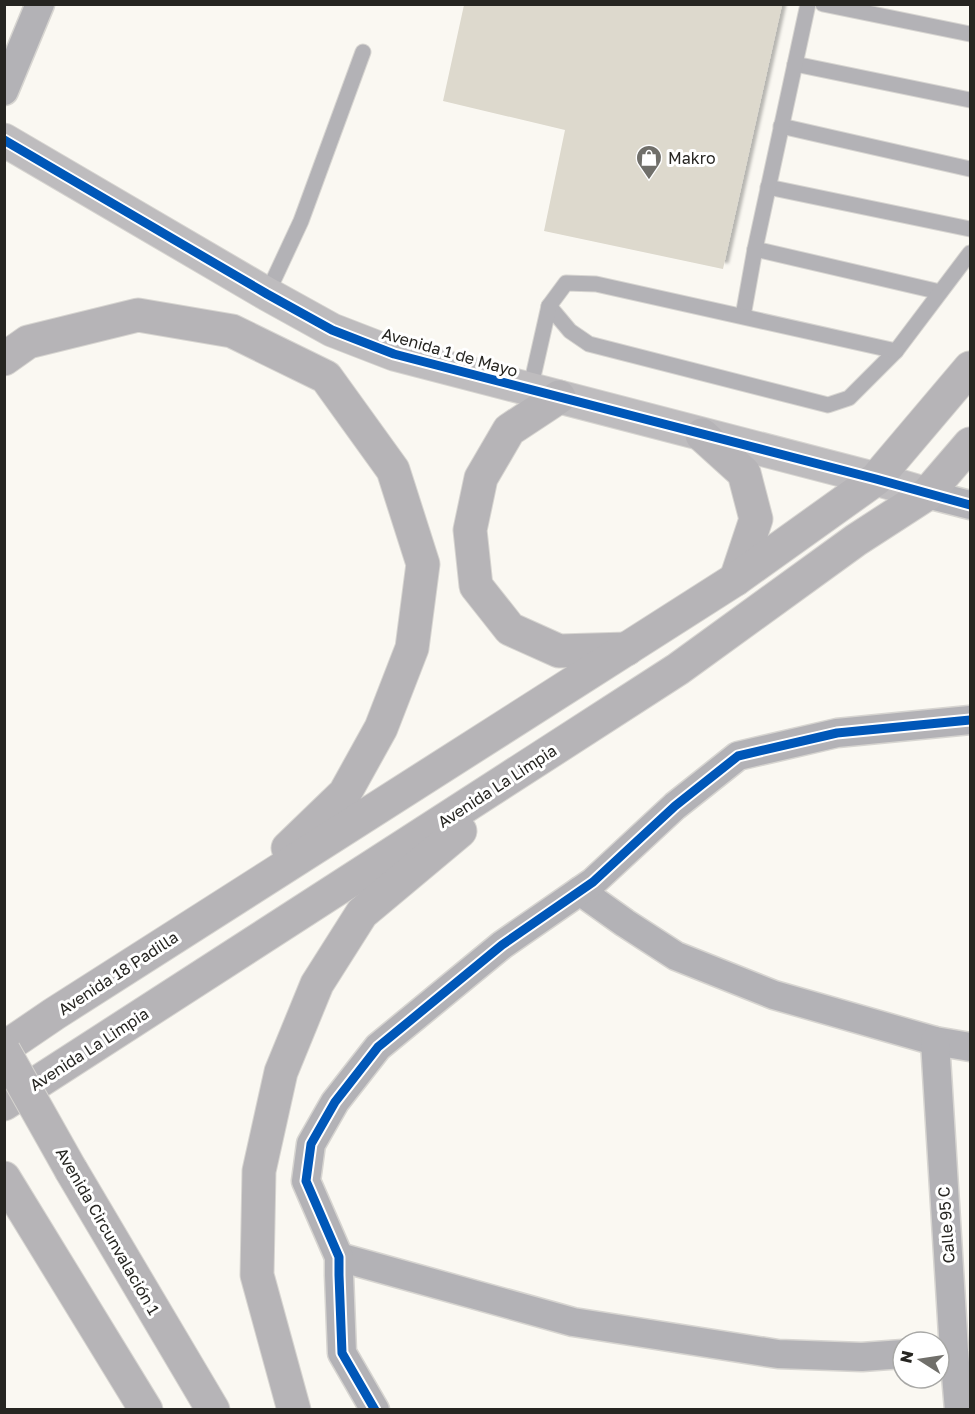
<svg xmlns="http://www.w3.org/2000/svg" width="975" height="1414" viewBox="0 0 975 1414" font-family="'Golos Text',sans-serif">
<defs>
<filter id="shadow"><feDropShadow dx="5.5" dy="-5.5" stdDeviation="1.5" flood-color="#0004"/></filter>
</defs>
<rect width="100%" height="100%" fill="#faf8f2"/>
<polygon fill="#ddd9cd" filter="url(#shadow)" points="464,5 782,5 723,269 544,231 565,130 443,101"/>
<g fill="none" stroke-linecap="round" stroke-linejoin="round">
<defs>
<g id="lane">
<polyline points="823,4 970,34"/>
<polyline points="795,64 970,100"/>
<polyline points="781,126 970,169"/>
<polyline points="768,187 970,229"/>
<polyline points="755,249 940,292"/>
<polyline points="267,294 301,221 363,52"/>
<polyline points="549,306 570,331 589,344 828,405 849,398 896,351 970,253"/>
<polyline points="743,316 755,249 808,4"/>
<polyline points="530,390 549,306 566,283 596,284 896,351"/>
</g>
<g id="street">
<polyline points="4,91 40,4"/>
<polyline points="927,494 970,505"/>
<polyline points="580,891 625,923 676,956 774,995 935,1041 970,1047"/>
<polyline points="935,1041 954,1351 959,1410"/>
<polyline points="339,1257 573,1322 778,1354 862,1357 903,1354"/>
<polyline points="375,1410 342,1353 339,1275 339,1257 306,1181 311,1144 335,1102 378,1047 502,945 593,882 675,806 738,756 837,733 970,720"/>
</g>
<polyline id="secondary" points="4,140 267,294 332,330 394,354 876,479 927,494"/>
<g id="primary">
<polyline points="4,359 28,342 138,315 232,331 326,377 393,470 423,564 412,648 381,728 345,793 288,848"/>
<polyline points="559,397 509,430 481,478 470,530 476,586 510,629 559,651 627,649"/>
<polyline points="702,435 744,473 756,519 736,579"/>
<polyline points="4,1048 54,1014 736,579 876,479 970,368"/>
<polyline points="4,1104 678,669 856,540 927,494 970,444"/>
<polyline points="71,1170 213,1410"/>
<polyline points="4,1178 146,1410"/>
<polyline points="294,1410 257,1275 259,1171 281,1072 317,984 362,913 460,831"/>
</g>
</defs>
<use href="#lane" stroke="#d7d5d1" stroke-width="17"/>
<use href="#street" stroke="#d7d5d1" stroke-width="31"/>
<use href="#secondary" stroke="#d7d5d1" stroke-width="35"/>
<use href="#primary" stroke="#d7d5d1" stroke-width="35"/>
<use href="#lane" stroke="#b3b2b6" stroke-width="15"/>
<use href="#street" stroke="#b3b2b6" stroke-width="28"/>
<use href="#secondary" stroke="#bebcbe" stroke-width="33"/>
<use href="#primary" stroke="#b6b4b7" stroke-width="33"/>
<defs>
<polyline id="primary-bridge" points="4,1051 71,1170"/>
</defs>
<use href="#primary-bridge" stroke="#d7d5d1" stroke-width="35" stroke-linecap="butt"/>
<use href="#primary-bridge" stroke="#b6b4b7" stroke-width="33"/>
<defs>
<g id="cycleway">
<polyline points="4,140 267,294 332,330 394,354 876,479 970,505"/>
<polyline points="375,1410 342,1353 339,1275 339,1257 306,1181 311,1144 335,1102 378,1047 502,945 593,882 675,806 738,756 837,733 970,720"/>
</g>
</defs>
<use href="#cycleway" stroke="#fff" stroke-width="13"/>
<use href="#cycleway" stroke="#0057b8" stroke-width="9"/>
</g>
<defs>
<symbol id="shop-pin" viewBox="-11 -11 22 30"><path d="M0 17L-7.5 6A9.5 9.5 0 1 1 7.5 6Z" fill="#706f6a" stroke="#fff"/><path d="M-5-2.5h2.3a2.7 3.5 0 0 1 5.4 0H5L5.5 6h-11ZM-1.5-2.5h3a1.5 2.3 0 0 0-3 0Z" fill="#fff"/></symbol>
</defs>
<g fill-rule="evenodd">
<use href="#shop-pin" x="634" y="143" width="30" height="40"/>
</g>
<g text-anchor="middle" stroke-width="6" stroke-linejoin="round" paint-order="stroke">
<g font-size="16" fill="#262521" stroke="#fff" text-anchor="start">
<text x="668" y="164">Makro</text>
</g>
<g font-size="16" fill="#262521" stroke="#fff">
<text transform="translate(450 352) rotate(16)" y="6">Avenida 1 de Mayo</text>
<text transform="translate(497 786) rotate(-33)" y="6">Avenida La Limpia</text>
<text transform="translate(118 973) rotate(-33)" y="6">Avenida 18 Padilla</text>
<text transform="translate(89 1049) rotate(-33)" y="6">Avenida La Limpia</text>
<text transform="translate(946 1225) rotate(-94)" y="6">Calle 95 C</text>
<text transform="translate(108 1231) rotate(60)" y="6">Avenida Circunvalación 1</text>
</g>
</g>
<rect width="975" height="1414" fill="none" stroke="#262521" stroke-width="12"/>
<g transform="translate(921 1360) rotate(282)"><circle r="28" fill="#ffffff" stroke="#a8a8a6" stroke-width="1.5"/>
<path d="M0-4.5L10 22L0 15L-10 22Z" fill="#706f6a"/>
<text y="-9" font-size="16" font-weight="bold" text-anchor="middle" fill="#262521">N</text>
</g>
</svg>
